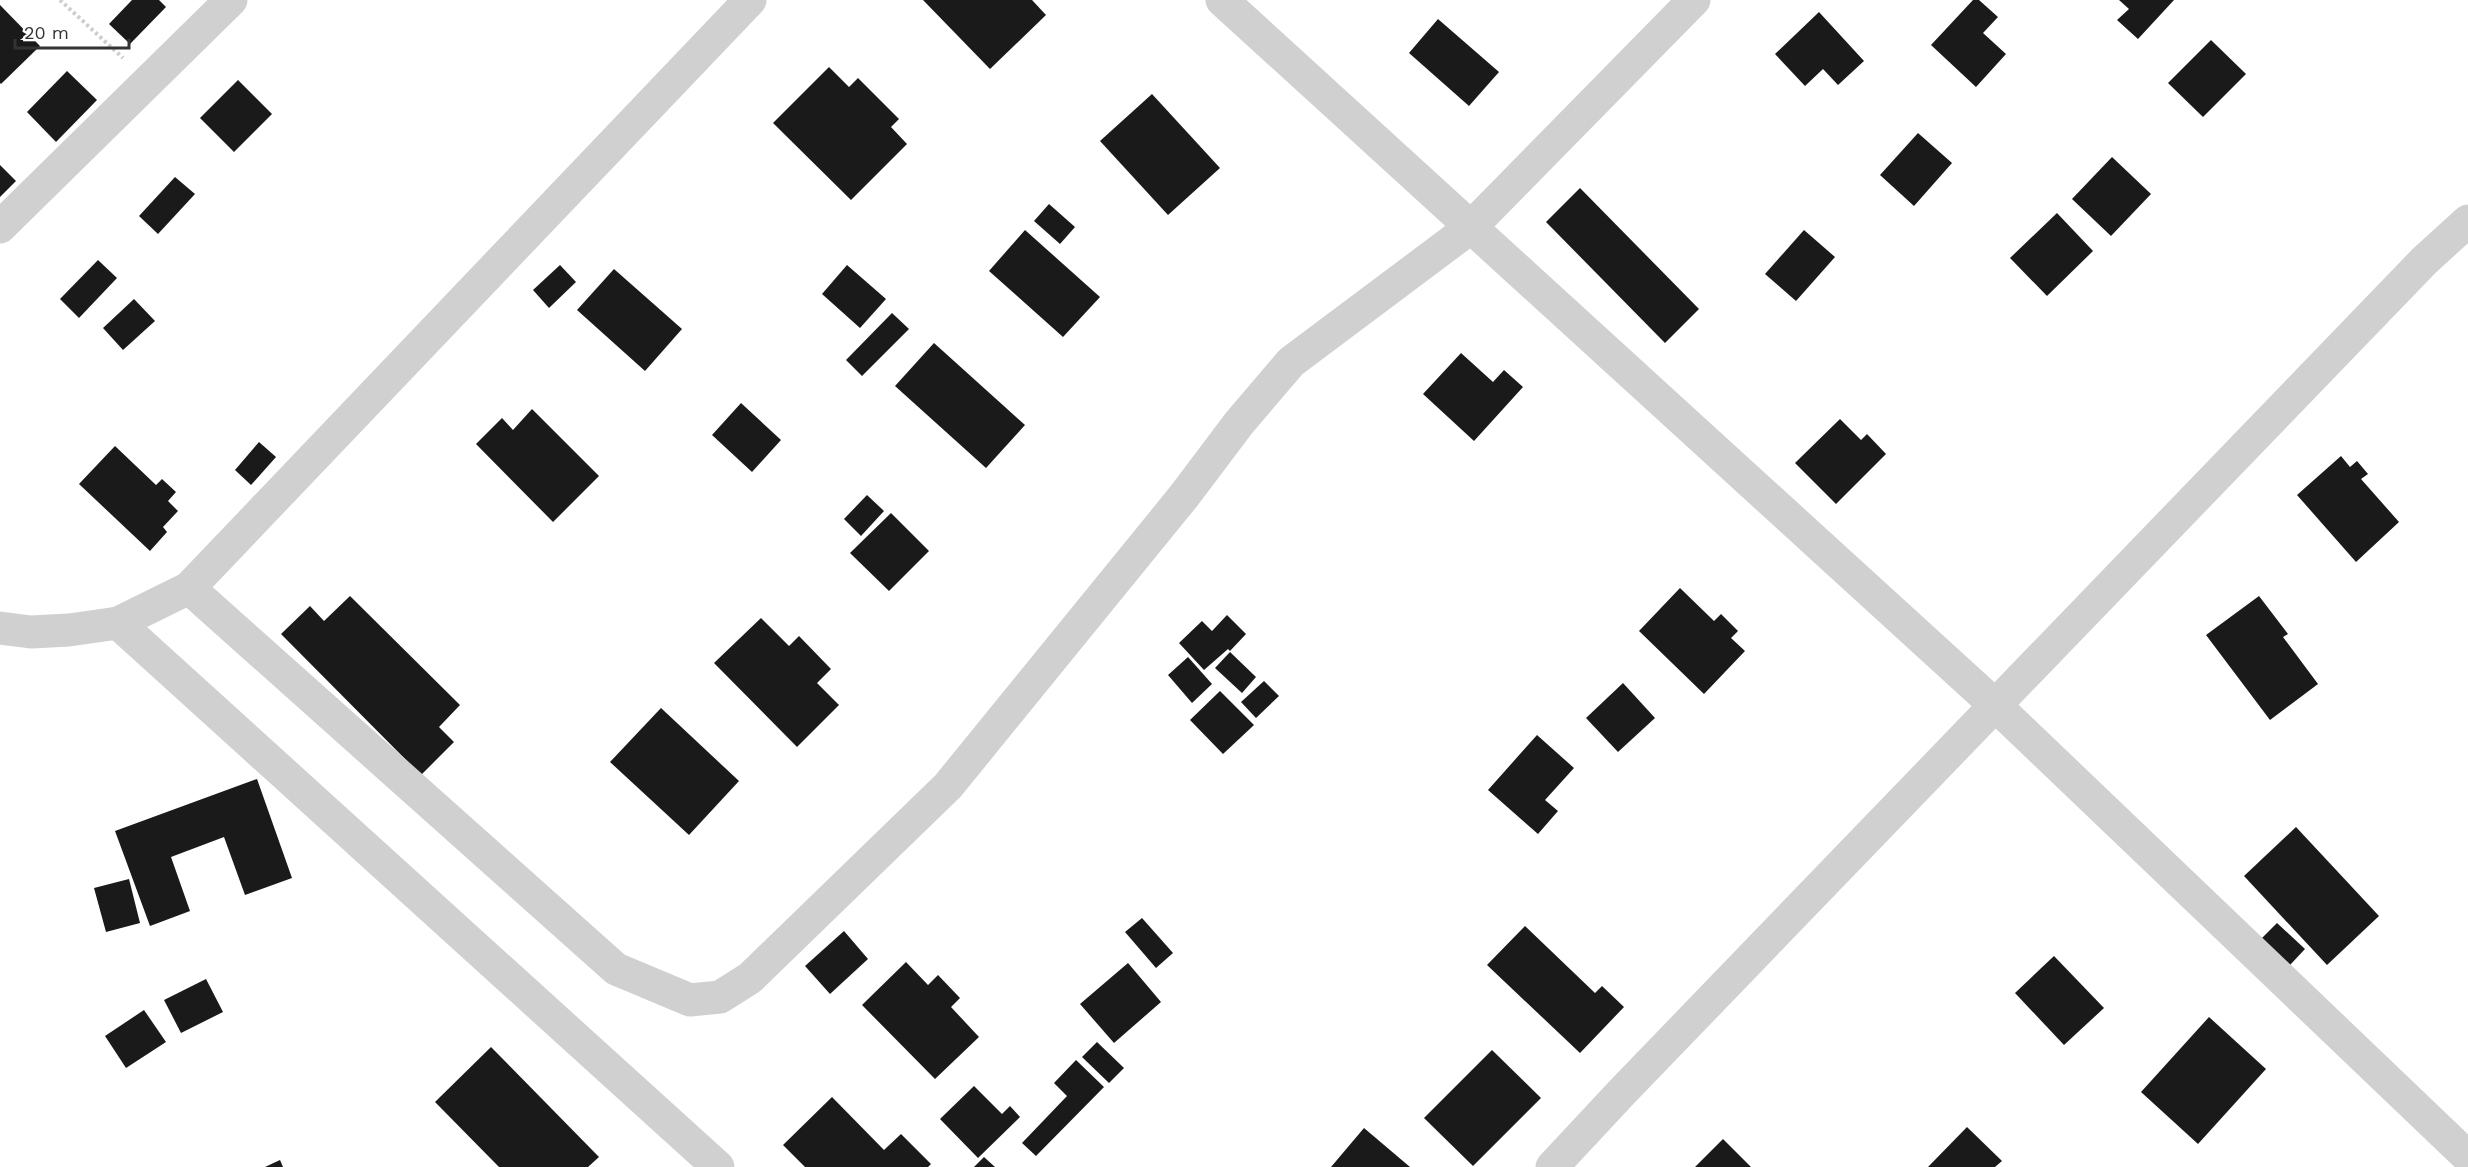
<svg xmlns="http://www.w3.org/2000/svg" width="2468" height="1167" viewBox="0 0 2468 1167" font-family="'Work Sans',sans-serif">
<rect width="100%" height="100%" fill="#fff"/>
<g fill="#1a1a1a">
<polygon points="132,0 159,0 166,7 130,44 109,24"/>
<polygon points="923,0 1032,0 1046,15 990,69"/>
<polygon points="1973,0 1979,0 1998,17 1983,33 2006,54 1976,87 1931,45"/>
<polygon points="2119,0 2174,0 2138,39 2117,20 2129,9"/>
<polygon points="0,5 40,46 1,84 0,83"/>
<polygon points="1819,12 1864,61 1838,85 1823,69 1805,86 1775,54"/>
<polygon points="1438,19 1499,72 1469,106 1409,53"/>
<polygon points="2211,40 2246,74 2203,117 2168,83"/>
<polygon points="829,67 849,87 858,78 899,119 891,127 907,144 851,200 773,123"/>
<polygon points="67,71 97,100 56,142 27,112"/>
<polygon points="238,80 272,114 234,152 200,118"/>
<polygon points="1152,94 1220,168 1168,215 1100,141"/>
<polygon points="1918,133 1952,163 1914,206 1880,175"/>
<polygon points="2112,157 2151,194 2111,236 2072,199"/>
<polygon points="0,165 16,181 0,197"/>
<polygon points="175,177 195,194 158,234 139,216"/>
<polygon points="1580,188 1699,309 1665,343 1546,222"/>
<polygon points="1049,204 1075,227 1060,244 1034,221"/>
<polygon points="2057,213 2093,251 2047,296 2010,258"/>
<polygon points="1025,230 1100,297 1063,337 989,271"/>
<polygon points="1804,230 1835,257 1796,301 1765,274"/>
<polygon points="98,260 117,278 79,318 60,299"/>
<polygon points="560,265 576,282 549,308 533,290"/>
<polygon points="847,265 886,299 860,328 822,294"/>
<polygon points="614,269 682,329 645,371 577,310"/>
<polygon points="134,299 155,321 123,350 103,328"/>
<polygon points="892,313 909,329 862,376 846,360"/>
<polygon points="934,343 1025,425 986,468 895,386"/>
<polygon points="1461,353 1493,382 1504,370 1523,387 1474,441 1423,394"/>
<polygon points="741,403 781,440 752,472 712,435"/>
<polygon points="532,409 599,476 553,522 476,444 502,418 513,430"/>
<polygon points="1840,419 1861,440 1867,434 1886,454 1836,504 1795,463"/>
<polygon points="259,442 276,457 251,485 235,470"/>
<polygon points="115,446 156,485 162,479 176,492 168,501 178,511 163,527 167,532 150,551 79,484"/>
<polygon points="2341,456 2350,467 2357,461 2368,474 2361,479 2399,522 2356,562 2297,495"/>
<polygon points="867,495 884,511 861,536 844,519"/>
<polygon points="891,513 929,551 889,591 850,553"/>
<polygon points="1680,588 1714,621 1721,614 1738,631 1731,638 1745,651 1704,694 1639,631"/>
<polygon points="350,596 460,705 439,727 454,742 421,775 281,634 310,606 324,621"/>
<polygon points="2259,596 2288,634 2283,637 2318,684 2270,720 2206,635"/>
<polygon points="1227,615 1246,634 1230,651 1228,649 1204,670 1179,643 1202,621 1212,631"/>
<polygon points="761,618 789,646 799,636 831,669 817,683 839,705 797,747 714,663"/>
<polygon points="1230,652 1256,677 1242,693 1215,668"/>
<polygon points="1188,657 1212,684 1192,703 1168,675"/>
<polygon points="1264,681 1279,696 1256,718 1241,702"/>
<polygon points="1623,683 1655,718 1618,752 1586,718"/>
<polygon points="1220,691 1254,725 1223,754 1190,720"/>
<polygon points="661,708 739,781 689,835 610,762"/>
<polygon points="1537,735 1574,768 1545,800 1558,811 1538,834 1488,790"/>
<polygon points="257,779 292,878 245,895 224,837 171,857 190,911 150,926 115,831"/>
<polygon points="2296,827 2379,916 2327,965 2244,876"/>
<polygon points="129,879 140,923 106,932 94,888"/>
<polygon points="1142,918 1173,953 1156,968 1125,932"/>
<polygon points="2277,923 2305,949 2290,965 2261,939"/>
<polygon points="1525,926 1595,993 1602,986 1624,1007 1580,1053 1487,965"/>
<polygon points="844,931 868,959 830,994 805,966"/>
<polygon points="2054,956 2104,1008 2064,1045 2015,993"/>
<polygon points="906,962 928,985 938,975 960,998 951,1007 979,1037 935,1079 862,1005"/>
<polygon points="1128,963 1161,1002 1114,1043 1080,1004"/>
<polygon points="206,979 223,1012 181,1033 164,1000"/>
<polygon points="144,1010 166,1042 126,1068 105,1036"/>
<polygon points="2209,1017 2266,1069 2198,1144 2141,1092"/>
<polygon points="1097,1042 1124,1068 1109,1083 1082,1057"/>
<polygon points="491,1047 599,1157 588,1167 499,1167 435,1102"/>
<polygon points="1492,1050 1541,1098 1473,1166 1424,1118"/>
<polygon points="1076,1060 1104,1087 1036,1156 1022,1143 1067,1096 1054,1083"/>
<polygon points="974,1086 1002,1114 1010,1106 1020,1117 978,1158 940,1119"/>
<polygon points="832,1097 884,1150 901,1134 931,1164 928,1167 805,1167 783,1145"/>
<polygon points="1967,1127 2002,1161 1995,1167 1928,1167"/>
<polygon points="1364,1128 1410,1167 1331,1167"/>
<polygon points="1723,1139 1751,1167 1695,1167"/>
<polygon points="984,1157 995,1167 974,1167"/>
<polygon points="280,1160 283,1167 265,1167"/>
</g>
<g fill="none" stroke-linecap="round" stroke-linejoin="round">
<polyline stroke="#cdcdcd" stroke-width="4" stroke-dasharray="3 3" stroke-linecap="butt" points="60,0 123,58"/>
<g stroke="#d0d0d0" stroke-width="33">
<polyline points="1222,0 1996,706 2468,1157"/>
<polyline points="0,227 231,0"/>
<polyline points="189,588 616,969 690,1000 720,997 750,978 948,786 1184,496 1239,423 1291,362 1470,228 1694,0"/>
<polyline points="118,623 718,1167"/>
<polyline points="0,628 31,632 69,630 118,623 189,588 750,0"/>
<polyline points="1552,1167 1622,1092 2424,261 2468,221"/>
</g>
</g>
<path d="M15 39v9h114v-9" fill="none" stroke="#333333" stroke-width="3"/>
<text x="24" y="39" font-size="18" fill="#333333" stroke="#ffffff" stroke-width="4.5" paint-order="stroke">20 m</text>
</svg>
